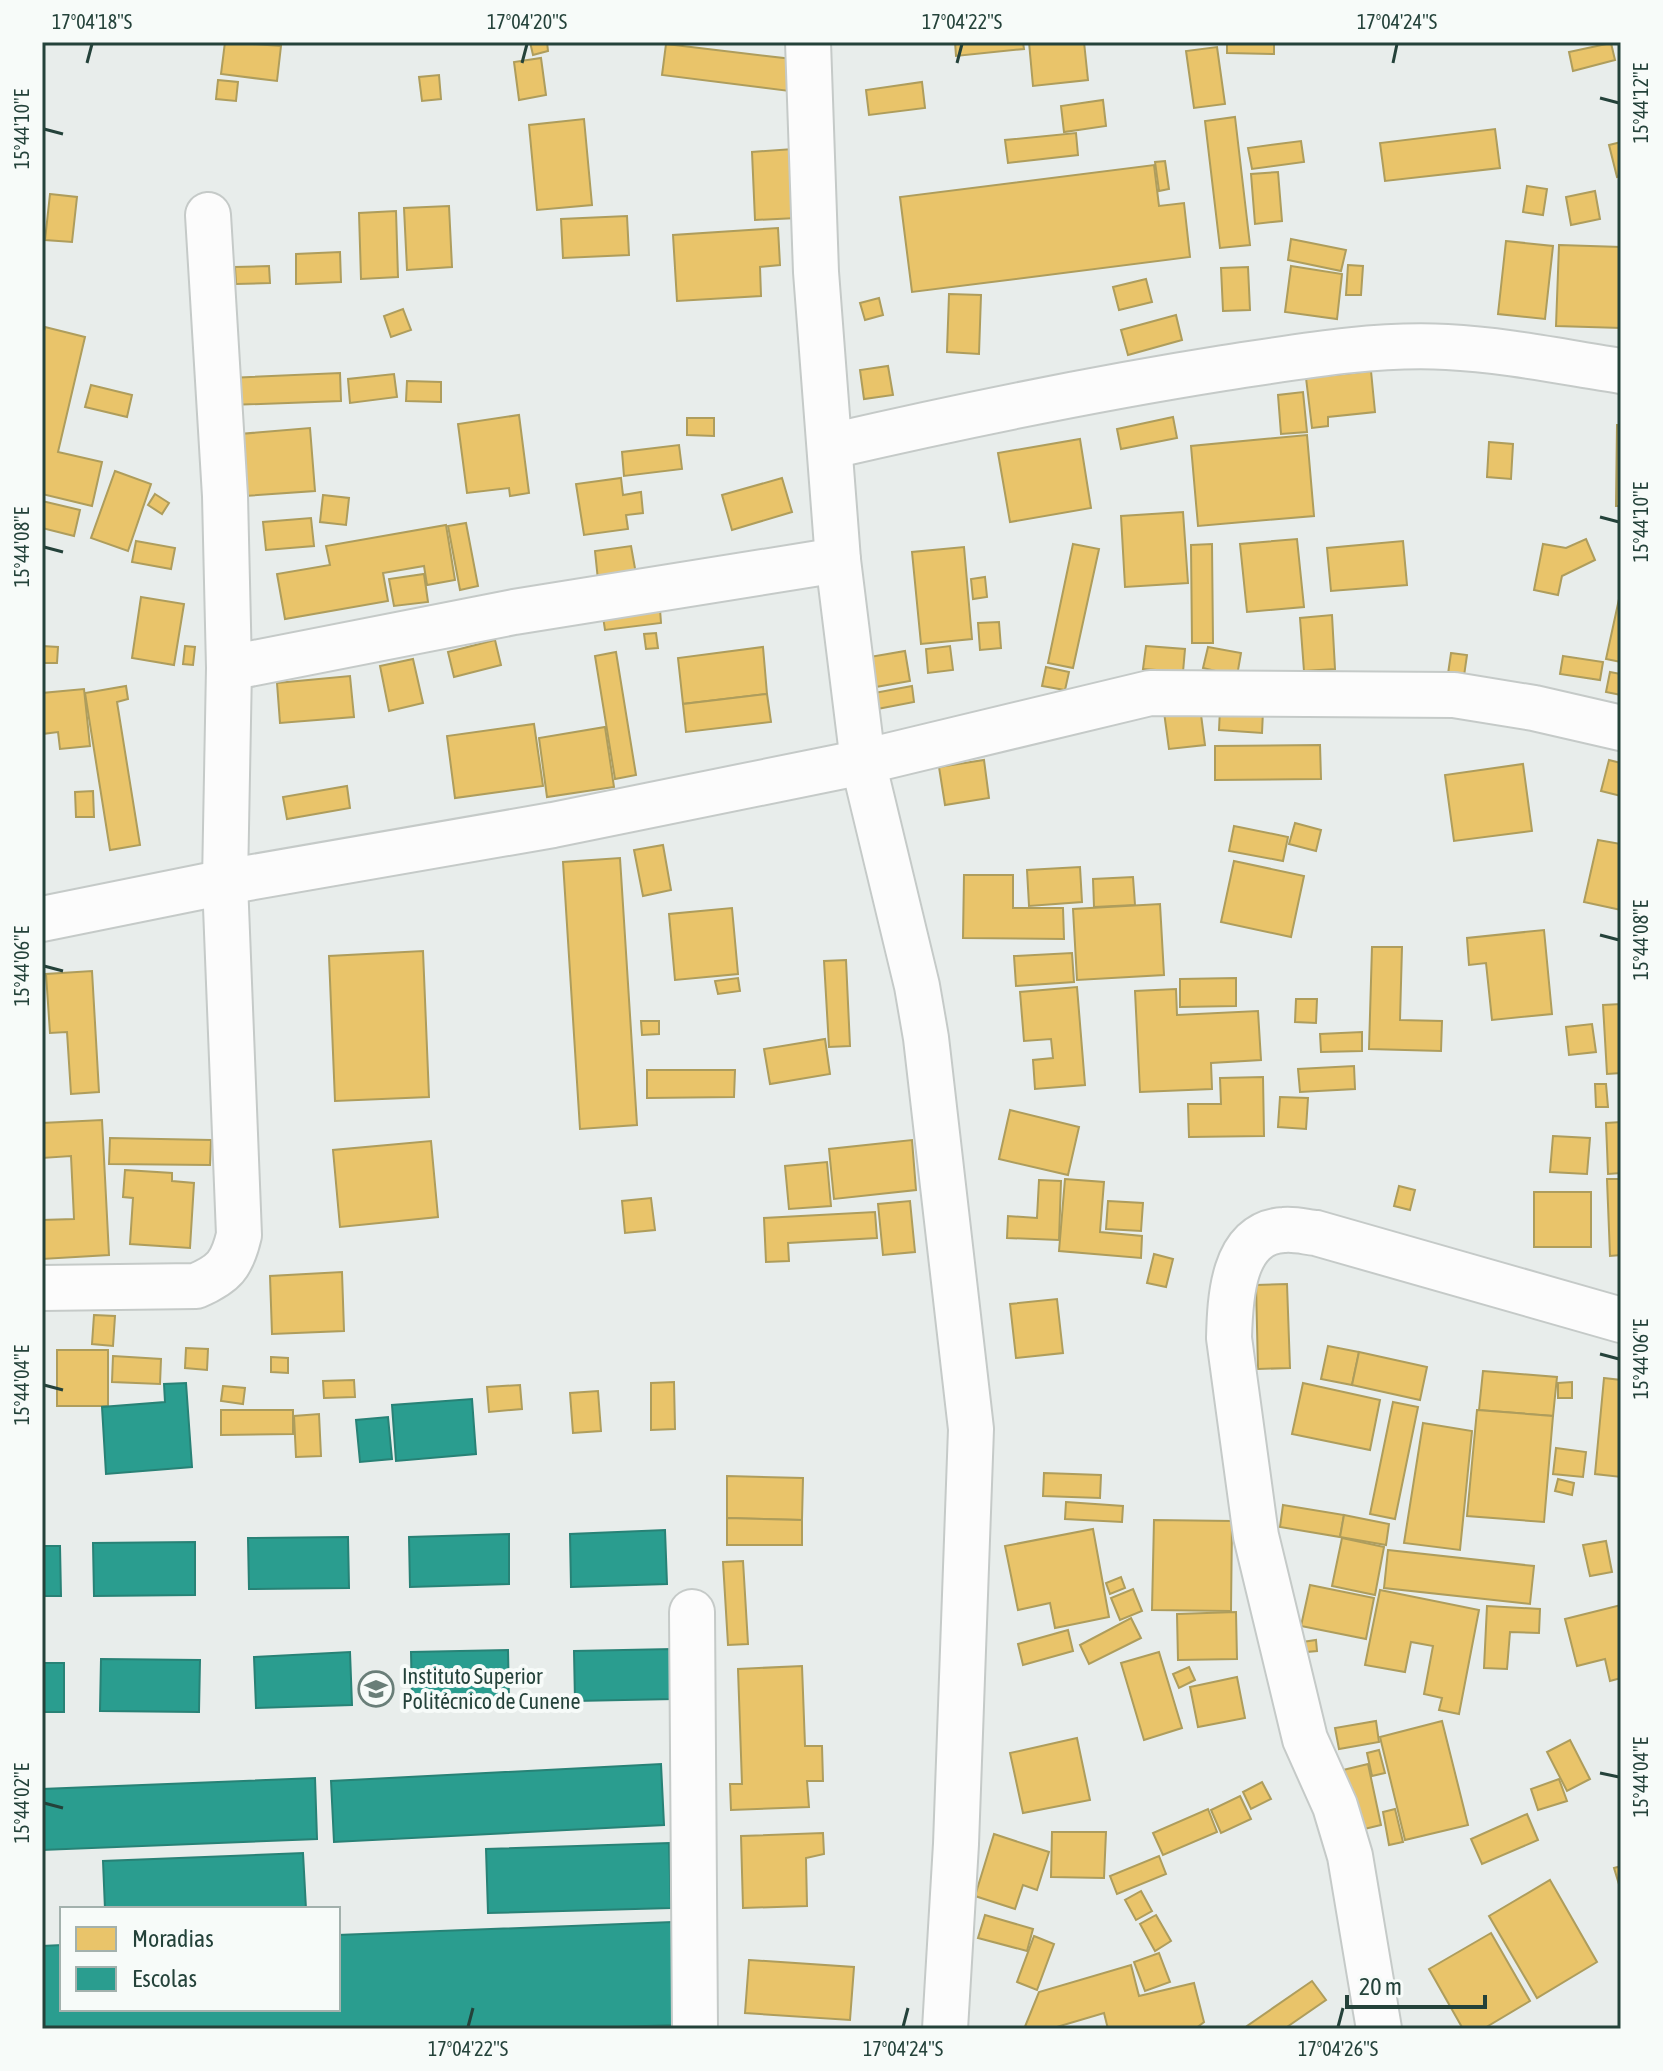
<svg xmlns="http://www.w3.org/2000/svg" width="1663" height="2071" viewBox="0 0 1663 2071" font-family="'Asap Condensed',sans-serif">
<rect width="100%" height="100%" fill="#e8edeb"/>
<g fill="#e9c46a" stroke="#ae9d5c" stroke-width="2">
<polygon points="225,42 281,46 277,81 221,74"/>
<polygon points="530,42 547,42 548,51 533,55"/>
<polygon points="955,42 1023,42 1024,49 956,56"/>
<polygon points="1029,42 1084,42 1088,80 1033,86"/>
<polygon points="1227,42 1274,42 1274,54 1227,53"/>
<polygon points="1611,43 1615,60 1573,71 1569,52"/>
<polygon points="666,44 792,59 789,91 662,75"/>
<polygon points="1217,47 1225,104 1194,108 1186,51"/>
<polygon points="541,58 546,95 519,100 514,62"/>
<polygon points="439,75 441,99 422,101 419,77"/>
<polygon points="218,80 238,82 236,101 216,99"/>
<polygon points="922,82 925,108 869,115 866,90"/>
<polygon points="1103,100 1106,126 1064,132 1061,106"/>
<polygon points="1235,117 1250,245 1220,248 1205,121"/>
<polygon points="584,119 592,205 537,210 529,125"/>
<polygon points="1495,129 1500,168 1385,181 1380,143"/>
<polygon points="1076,133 1078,155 1008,163 1005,140"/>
<polygon points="1301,141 1304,162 1252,169 1248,148"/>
<polygon points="1621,142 1621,176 1617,177 1609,145"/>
<polygon points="793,149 797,218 755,220 752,152"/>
<polygon points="1165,161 1169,189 1159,191 1155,162"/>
<polygon points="1154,165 1159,206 1184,203 1190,257 912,292 900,197"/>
<polygon points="1278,172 1282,221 1255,224 1251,174"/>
<polygon points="1527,186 1547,189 1543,215 1523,212"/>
<polygon points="1595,191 1600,219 1571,225 1566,197"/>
<polygon points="50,194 77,197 72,242 45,240"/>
<polygon points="449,206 452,267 407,270 404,208"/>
<polygon points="396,211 398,277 361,279 359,213"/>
<polygon points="627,216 629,255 563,258 561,219"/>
<polygon points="778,228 780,265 760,267 761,296 677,301 673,235"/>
<polygon points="1291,239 1346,250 1341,271 1288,260"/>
<polygon points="1506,241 1553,246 1545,319 1498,314"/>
<polygon points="1559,245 1621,247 1621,328 1556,326"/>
<polygon points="340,252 341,282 296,284 296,254"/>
<polygon points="1348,265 1363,266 1361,295 1346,295"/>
<polygon points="269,266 270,283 236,284 235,267"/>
<polygon points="1291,266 1342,274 1337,319 1285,312"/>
<polygon points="1248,267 1250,310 1223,311 1221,268"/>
<polygon points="1146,279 1152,302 1119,310 1113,287"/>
<polygon points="949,294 981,295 979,354 947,352"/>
<polygon points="879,298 883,315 865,320 860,303"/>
<polygon points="403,309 411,330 391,337 384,316"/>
<polygon points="1176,315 1182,340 1128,355 1121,330"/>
<polygon points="45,327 85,337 58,452 102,462 92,506 42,494 42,339"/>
<polygon points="888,366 893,395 864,399 860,370"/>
<polygon points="1371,371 1375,412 1328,417 1328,426 1312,428 1306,378"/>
<polygon points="340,373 341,401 230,405 229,378"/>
<polygon points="394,374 397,397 350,403 348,379"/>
<polygon points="407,381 441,382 441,402 406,401"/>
<polygon points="91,385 132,395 127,417 85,407"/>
<polygon points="1303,392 1307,432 1281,434 1278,395"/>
<polygon points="519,415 529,493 510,496 509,488 467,493 458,424"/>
<polygon points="1173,417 1177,438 1121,449 1117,429"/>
<polygon points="687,418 714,418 714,436 687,435"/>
<polygon points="1617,425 1621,425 1621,506 1616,506"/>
<polygon points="310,428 315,491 245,496 240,434"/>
<polygon points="1307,435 1314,516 1198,526 1191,446"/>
<polygon points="1080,439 1091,508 1010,522 998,453"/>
<polygon points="1489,442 1513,444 1511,479 1487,477"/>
<polygon points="679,445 682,469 624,476 622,452"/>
<polygon points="115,471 151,484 128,551 91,538"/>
<polygon points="621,478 623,495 641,492 643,513 626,515 628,529 584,535 576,484"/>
<polygon points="782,478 792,512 732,530 722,495"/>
<polygon points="155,494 169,503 162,514 148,505"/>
<polygon points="323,495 349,498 346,525 320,522"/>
<polygon points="42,501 80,510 74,536 42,528"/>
<polygon points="1183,512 1188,583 1125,587 1121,516"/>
<polygon points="311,518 314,546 266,550 263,522"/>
<polygon points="466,523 478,586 460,590 448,526"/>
<polygon points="446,525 455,580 427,585 424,566 383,573 388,601 285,619 277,574 330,565 326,546"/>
<polygon points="1297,539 1304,607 1247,612 1240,544"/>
<polygon points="1586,539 1595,560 1562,576 1558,595 1534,590 1543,544 1566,548"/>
<polygon points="136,541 175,548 171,569 132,562"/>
<polygon points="1403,541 1407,585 1331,591 1327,548"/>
<polygon points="1073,544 1099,549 1073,668 1048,663"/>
<polygon points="1212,544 1213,643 1192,643 1191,545"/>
<polygon points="631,546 636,574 598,580 595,551"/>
<polygon points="964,547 972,639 921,644 912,552"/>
<polygon points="424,574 428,602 394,606 389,579"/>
<polygon points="985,577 987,597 973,599 971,579"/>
<polygon points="659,596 661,623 605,630 601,604"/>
<polygon points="141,597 184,604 174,665 132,658"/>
<polygon points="1619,599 1621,599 1621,662 1606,659"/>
<polygon points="1332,615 1335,669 1304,671 1300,618"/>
<polygon points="999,622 1001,648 980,650 978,623"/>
<polygon points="656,633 658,648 646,649 644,634"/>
<polygon points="495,640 501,665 454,677 448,652"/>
<polygon points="42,646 58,647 57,663 42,663"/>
<polygon points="185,646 195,647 193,665 183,664"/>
<polygon points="950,646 953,670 928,673 926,649"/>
<polygon points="1146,646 1185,649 1183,672 1143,669"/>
<polygon points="763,647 767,694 683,704 678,658"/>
<polygon points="1208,647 1241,653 1237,676 1203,668"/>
<polygon points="905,651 910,681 870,688 864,658"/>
<polygon points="616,652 636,775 615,779 595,656"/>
<polygon points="1451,653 1467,655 1464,676 1448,674"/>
<polygon points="1563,656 1603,662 1600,680 1560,674"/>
<polygon points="413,659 423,703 389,711 380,666"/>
<polygon points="1046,667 1069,672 1065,690 1042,686"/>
<polygon points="1610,672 1621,674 1621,695 1606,692"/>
<polygon points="350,676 354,717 280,723 277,683"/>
<polygon points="126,686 128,699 117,702 140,845 110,850 85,693"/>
<polygon points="912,686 914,702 872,710 869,694"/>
<polygon points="84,689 90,746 60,749 58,732 42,734 42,693"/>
<polygon points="767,694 771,722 686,732 683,704"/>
<polygon points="1200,707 1205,745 1169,749 1164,712"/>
<polygon points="1220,709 1263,711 1262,733 1219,730"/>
<polygon points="534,724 543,786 455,798 447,736"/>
<polygon points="605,727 614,787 547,797 539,738"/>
<polygon points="1320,745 1321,779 1215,780 1215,746"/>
<polygon points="984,760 989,798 945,805 939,767"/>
<polygon points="1609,760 1621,763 1621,796 1601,791"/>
<polygon points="1523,764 1532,831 1454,841 1445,775"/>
<polygon points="347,786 350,808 287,819 283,797"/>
<polygon points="93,791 94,817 76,817 75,792"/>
<polygon points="1295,823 1321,830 1316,851 1289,844"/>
<polygon points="1234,826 1288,837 1283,861 1229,851"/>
<polygon points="1598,840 1621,844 1621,910 1584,902"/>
<polygon points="663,845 671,890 643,896 634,850"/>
<polygon points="620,858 637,1125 580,1129 563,862"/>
<polygon points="1234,861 1304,876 1291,937 1221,922"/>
<polygon points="1080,867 1082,902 1029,906 1027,870"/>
<polygon points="964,875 1013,875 1013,908 1063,908 1064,939 963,938"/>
<polygon points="1133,877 1135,905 1094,907 1093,879"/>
<polygon points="1160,904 1164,975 1077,980 1073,909"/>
<polygon points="732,908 738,974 675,980 669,914"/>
<polygon points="1544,930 1552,1014 1492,1020 1486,963 1469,965 1467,938"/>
<polygon points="1372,947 1402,947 1400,1020 1442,1021 1441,1051 1369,1049"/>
<polygon points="423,951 429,1097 335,1101 329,956"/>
<polygon points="1072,953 1074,982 1016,986 1014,956"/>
<polygon points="846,960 850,1046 829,1047 824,961"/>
<polygon points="92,971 99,1092 71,1094 67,1032 50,1033 46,974"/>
<polygon points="738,978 740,991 718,994 715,981"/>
<polygon points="1236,978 1236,1006 1180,1007 1180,979"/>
<polygon points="1077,987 1085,1085 1035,1089 1033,1060 1053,1058 1051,1039 1024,1041 1020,992"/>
<polygon points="1176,989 1177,1015 1258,1011 1261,1060 1211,1063 1212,1089 1140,1092 1135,991"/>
<polygon points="1296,999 1317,999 1316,1023 1295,1022"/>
<polygon points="1621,1004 1621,1073 1607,1074 1603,1005"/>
<polygon points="641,1021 659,1021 659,1034 642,1035"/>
<polygon points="1592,1024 1596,1052 1569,1055 1566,1027"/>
<polygon points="1362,1032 1362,1051 1321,1052 1320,1034"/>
<polygon points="825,1039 830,1074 770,1084 764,1049"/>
<polygon points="1354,1066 1355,1089 1300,1092 1298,1069"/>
<polygon points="647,1070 735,1070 734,1097 647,1098"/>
<polygon points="1263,1077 1264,1136 1189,1137 1188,1104 1221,1104 1220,1078"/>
<polygon points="1595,1084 1606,1084 1608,1107 1596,1107"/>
<polygon points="1280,1097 1308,1098 1306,1129 1278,1127"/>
<polygon points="1010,1110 1079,1127 1068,1175 999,1159"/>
<polygon points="102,1120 109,1255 42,1259 42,1220 74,1219 71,1156 42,1158 42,1123"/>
<polygon points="1621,1122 1621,1173 1608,1174 1606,1123"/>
<polygon points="1553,1136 1590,1138 1587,1174 1550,1172"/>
<polygon points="110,1138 211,1140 210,1165 109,1164"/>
<polygon points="912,1140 916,1190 834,1199 829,1149"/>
<polygon points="431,1141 438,1217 340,1227 333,1150"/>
<polygon points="827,1162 831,1206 789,1209 785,1166"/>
<polygon points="125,1170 172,1173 172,1181 194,1183 190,1248 130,1244 133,1198 123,1197"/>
<polygon points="1065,1179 1104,1182 1100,1232 1142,1236 1141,1258 1059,1251"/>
<polygon points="1607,1179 1621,1179 1621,1255 1610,1256"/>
<polygon points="1039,1180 1061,1181 1059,1240 1007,1238 1008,1216 1037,1218"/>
<polygon points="1399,1186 1415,1190 1410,1210 1394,1206"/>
<rect x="1534" y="1192" width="57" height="55"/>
<polygon points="651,1198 655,1230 625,1233 622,1201"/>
<polygon points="910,1201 915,1252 883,1255 878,1204"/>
<polygon points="1108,1201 1143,1203 1141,1231 1106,1229"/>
<polygon points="875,1212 877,1238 788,1243 789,1261 766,1262 764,1218"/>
<polygon points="1154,1254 1173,1259 1166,1287 1147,1283"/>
<polygon points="342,1272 344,1331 272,1334 270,1276"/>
<polygon points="1287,1284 1290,1368 1258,1369 1256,1285"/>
<polygon points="1057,1299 1063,1353 1016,1358 1010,1304"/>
<polygon points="94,1315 115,1316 113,1346 92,1344"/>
<polygon points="1328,1346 1359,1352 1352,1385 1321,1379"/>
<polygon points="186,1348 208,1349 207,1370 185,1368"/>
<rect x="57" y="1350" width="51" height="56"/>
<polygon points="1359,1352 1427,1367 1420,1400 1352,1385"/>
<polygon points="113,1356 161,1359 160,1384 112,1382"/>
<polygon points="271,1357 288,1358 288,1373 271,1372"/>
<polygon points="1483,1371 1557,1377 1553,1416 1479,1410"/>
<polygon points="1604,1378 1621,1380 1621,1477 1595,1474"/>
<polygon points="354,1380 355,1397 324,1398 323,1381"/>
<polygon points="674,1382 675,1429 651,1430 651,1383"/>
<polygon points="1572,1382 1572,1398 1558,1398 1558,1383"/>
<polygon points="1303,1383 1380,1400 1370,1450 1292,1434"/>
<polygon points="520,1385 522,1409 489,1412 487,1387"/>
<polygon points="223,1386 245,1388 243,1404 221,1401"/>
<polygon points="598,1391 601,1431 573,1433 570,1393"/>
<polygon points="1393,1402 1418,1407 1395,1519 1370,1514"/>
<polygon points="221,1410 293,1410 293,1434 221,1435"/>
<polygon points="1477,1410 1553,1416 1544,1522 1467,1516"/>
<polygon points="319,1414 321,1456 296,1457 294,1416"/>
<polygon points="1423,1423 1472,1431 1460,1550 1404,1543"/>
<polygon points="1556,1448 1586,1452 1583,1477 1553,1474"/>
<polygon points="1044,1473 1101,1475 1100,1498 1043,1496"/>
<polygon points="727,1476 803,1478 802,1520 727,1518"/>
<polygon points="1558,1479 1574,1483 1572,1495 1555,1491"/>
<polygon points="1066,1502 1123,1506 1122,1522 1065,1519"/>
<polygon points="1283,1505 1344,1515 1340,1537 1280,1527"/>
<polygon points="1344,1515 1389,1524 1386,1545 1340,1537"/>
<polygon points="727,1518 802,1520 802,1545 727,1545"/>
<polygon points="1154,1520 1232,1521 1231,1611 1152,1610"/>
<polygon points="1093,1529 1109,1617 1055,1628 1050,1603 1018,1610 1005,1546"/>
<polygon points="1342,1538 1384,1547 1375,1595 1332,1586"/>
<polygon points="1606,1541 1612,1572 1590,1576 1583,1545"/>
<polygon points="1388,1550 1534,1566 1530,1604 1384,1588"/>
<polygon points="743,1561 748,1644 728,1645 723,1562"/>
<polygon points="1121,1577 1125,1588 1110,1594 1106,1583"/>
<polygon points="1310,1585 1374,1598 1366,1639 1301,1626"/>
<polygon points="1133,1589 1142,1611 1120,1620 1111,1598"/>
<polygon points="1380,1590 1479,1610 1459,1714 1439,1710 1442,1698 1424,1694 1433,1646 1411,1642 1405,1672 1365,1665"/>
<polygon points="1621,1605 1621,1678 1610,1681 1605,1659 1577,1666 1565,1619"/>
<polygon points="1487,1606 1540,1609 1539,1633 1510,1632 1507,1669 1484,1668"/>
<polygon points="1236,1612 1237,1659 1178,1660 1177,1614"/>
<polygon points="1131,1618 1141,1638 1089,1664 1080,1645"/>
<polygon points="1068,1630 1073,1651 1023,1665 1018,1644"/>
<polygon points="1316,1640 1317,1651 1296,1653 1295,1643"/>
<polygon points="1159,1652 1182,1728 1144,1740 1121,1663"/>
<polygon points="802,1666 805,1746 822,1746 823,1781 807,1781 809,1807 731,1810 730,1784 742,1784 738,1669"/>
<polygon points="1189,1667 1195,1680 1179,1688 1173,1674"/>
<polygon points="1237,1677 1245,1718 1198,1727 1190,1687"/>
<polygon points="1376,1721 1379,1742 1339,1749 1335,1728"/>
<polygon points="1442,1721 1468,1825 1405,1840 1380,1737"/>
<polygon points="1077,1738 1090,1800 1023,1813 1010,1753"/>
<polygon points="1570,1740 1590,1779 1567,1791 1547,1752"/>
<polygon points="1379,1750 1385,1773 1372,1776 1367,1753"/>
<polygon points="1368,1764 1381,1825 1356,1831 1343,1770"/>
<polygon points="1559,1779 1567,1801 1538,1810 1531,1789"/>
<polygon points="1262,1782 1271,1799 1251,1809 1243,1792"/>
<polygon points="1240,1796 1251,1819 1221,1833 1211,1810"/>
<polygon points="1208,1809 1217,1832 1163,1855 1153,1833"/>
<polygon points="1395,1809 1403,1842 1389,1845 1383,1812"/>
<polygon points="1527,1814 1538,1840 1482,1864 1471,1839"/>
<polygon points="1052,1832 1106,1832 1104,1878 1051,1877"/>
<polygon points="823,1833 824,1854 806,1858 807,1906 743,1908 741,1836"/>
<polygon points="994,1834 1049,1852 1037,1890 1023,1885 1015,1909 975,1896"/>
<polygon points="1159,1856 1166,1874 1117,1894 1110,1876"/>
<polygon points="1621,1866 1621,1891 1614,1868"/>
<polygon points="1550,1880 1597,1962 1537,1998 1489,1916"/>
<polygon points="1141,1891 1152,1911 1136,1920 1125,1900"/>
<polygon points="985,1915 1033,1929 1027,1951 978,1938"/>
<polygon points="1156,1915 1171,1941 1155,1951 1140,1924"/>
<polygon points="1491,1933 1530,2001 1483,2029 1463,2029 1429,1969"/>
<polygon points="1034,1936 1054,1944 1037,1990 1017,1982"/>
<polygon points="1159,1953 1170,1982 1145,1991 1134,1962"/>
<polygon points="749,1960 854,1967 850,2020 745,2013"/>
<polygon points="1131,1965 1139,1996 1194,1983 1204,2022 1195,2029 1108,2029 1104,2013 1050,2029 1024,2029 1039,1992"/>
<polygon points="1312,1981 1326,2000 1284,2029 1249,2029 1247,2026"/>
</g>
<g fill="#2a9d8f" stroke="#288276" stroke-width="2">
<polygon points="186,1383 192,1467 106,1474 102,1407 165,1402 164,1384"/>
<polygon points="472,1399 476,1454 396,1461 392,1405"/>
<polygon points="388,1417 392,1459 360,1462 356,1420"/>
<polygon points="665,1530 667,1584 571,1587 570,1534"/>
<polygon points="509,1534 509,1584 410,1587 409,1537"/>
<polygon points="348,1537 349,1588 249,1589 248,1538"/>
<polygon points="195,1542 195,1595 94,1596 93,1543"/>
<polygon points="42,1546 60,1546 61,1596 42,1596"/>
<polygon points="673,1649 674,1699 575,1701 574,1651"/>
<polygon points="508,1650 509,1701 412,1703 411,1652"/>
<polygon points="350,1652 352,1705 256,1708 254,1657"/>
<polygon points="101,1659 200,1660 199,1712 100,1711"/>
<rect x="42" y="1663" width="22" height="49"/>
<polygon points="661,1764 664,1825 334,1842 331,1781"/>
<polygon points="315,1778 317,1839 42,1850 42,1789"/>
<polygon points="669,1843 671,1908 488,1913 486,1849"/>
<polygon points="303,1853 306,1909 105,1909 103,1861"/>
<polygon points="672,1922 675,2025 562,2029 42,2029 42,1946 62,1945 62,2009 338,2009 338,1935"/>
</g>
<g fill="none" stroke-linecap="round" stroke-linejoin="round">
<defs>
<g id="minor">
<polyline points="808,42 816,272 838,560 863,762 917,986 926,1038 971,1429 956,1844 945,2029"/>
<path d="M831,446C961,416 1092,389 1224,368C1297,357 1373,343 1447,347C1505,350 1563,362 1621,371"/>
<polyline points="229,668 514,612 838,560"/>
<polyline points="42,919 225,882 553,825 863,762 1150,693 1454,695 1534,708 1621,728"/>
<path d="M42,1288L196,1286C224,1274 232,1265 239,1235L225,882L229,668L225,496L208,215"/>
<polyline points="692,1612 695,2029"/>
<path d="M1379,2029L1350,1856L1335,1806L1305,1739L1256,1536L1229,1338C1230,1300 1232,1232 1284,1230C1295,1229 1306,1232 1316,1233L1621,1320"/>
</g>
</defs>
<use href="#minor" stroke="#c5cac8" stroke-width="48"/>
<use href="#minor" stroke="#fcfcfc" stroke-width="44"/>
</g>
<path fill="none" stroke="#24423a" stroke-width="3" d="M87,63L92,44M522,63L527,44M957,63L962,44M1393,63L1397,44M1600,98L1619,103M44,129L63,134M1600,517L1619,522M44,547L63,552M1600,935L1619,940M44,966L63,971M1600,1354L1619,1359M44,1385L63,1390M1600,1773L1619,1777M44,1803L63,1808M468,2027L473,2008M903,2027L908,2008M1338,2027L1343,2008"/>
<defs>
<symbol id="university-ring" viewBox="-11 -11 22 22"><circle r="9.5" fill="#f7fbf9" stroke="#697e78" stroke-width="1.5"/><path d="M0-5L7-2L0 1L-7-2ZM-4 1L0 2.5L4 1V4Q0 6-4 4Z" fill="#697e78"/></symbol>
</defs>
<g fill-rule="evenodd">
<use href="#university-ring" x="356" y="1669" width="40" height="40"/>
</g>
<g text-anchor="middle" stroke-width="8" stroke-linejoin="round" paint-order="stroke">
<g font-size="22" fill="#24423a" stroke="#f7fbf9" text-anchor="start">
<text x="402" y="1684">Instituto Superior<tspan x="402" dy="25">Politécnico de Cunene</tspan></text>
</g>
</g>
<rect width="1663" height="2071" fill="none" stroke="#f7fbf9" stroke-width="88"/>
<rect x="60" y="1907" width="280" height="104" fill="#f7fbf9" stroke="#a3b1ad" stroke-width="2"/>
<rect x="76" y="1927" width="40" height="24" fill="#e9c46a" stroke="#a3b1ad" stroke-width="2"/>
<text x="132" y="1947" font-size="24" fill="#24423a">Moradias</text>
<rect x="76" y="1967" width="40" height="24" fill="#2a9d8f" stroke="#a3b1ad" stroke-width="2"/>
<text x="132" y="1987" font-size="24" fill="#24423a">Escolas</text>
<path d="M1347 1995v12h138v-12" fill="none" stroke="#24423a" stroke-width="4"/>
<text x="1359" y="1995" font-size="24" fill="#24423a" stroke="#f7fbf9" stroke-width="6" paint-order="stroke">20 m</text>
<rect x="44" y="44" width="1575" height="1983" fill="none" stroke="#24423a" stroke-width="3"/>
<g font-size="20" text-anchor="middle" fill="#24423a">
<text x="92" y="29">17°04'18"S</text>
<text x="527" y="29">17°04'20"S</text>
<text x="962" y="29">17°04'22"S</text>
<text x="1397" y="29">17°04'24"S</text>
<text transform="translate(1641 103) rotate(-90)" y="7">15°44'12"E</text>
<text transform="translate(22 129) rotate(-90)" y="7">15°44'10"E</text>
<text transform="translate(1641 522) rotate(-90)" y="7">15°44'10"E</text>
<text transform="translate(22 547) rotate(-90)" y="7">15°44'08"E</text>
<text transform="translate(1641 940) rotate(-90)" y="7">15°44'08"E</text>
<text transform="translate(22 966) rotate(-90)" y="7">15°44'06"E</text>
<text transform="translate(1641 1359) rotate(-90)" y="7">15°44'06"E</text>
<text transform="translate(22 1385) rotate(-90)" y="7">15°44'04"E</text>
<text transform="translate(1641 1777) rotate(-90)" y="7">15°44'04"E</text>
<text transform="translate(22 1803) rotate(-90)" y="7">15°44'02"E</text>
<text x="468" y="2056">17°04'22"S</text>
<text x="903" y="2056">17°04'24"S</text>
<text x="1338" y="2056">17°04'26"S</text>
</g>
</svg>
